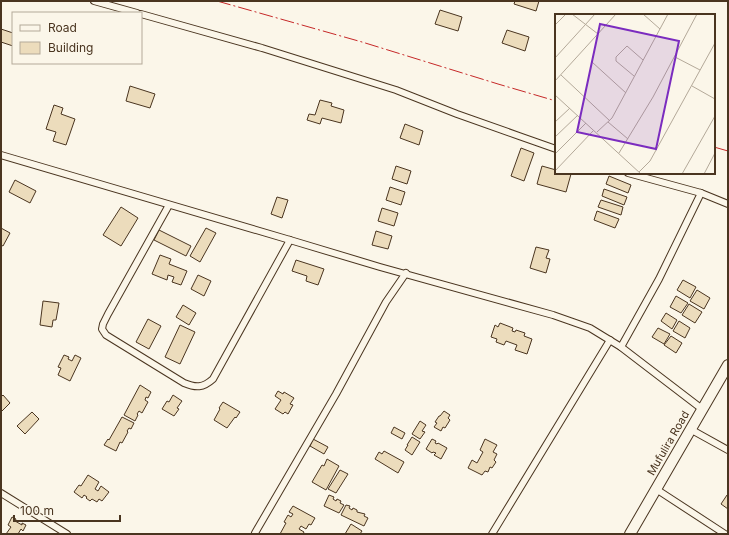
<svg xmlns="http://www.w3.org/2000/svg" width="729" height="535" viewBox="0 0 729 535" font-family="Inter,sans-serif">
<rect width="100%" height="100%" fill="#fbf6e9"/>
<g fill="#ecdcbc" stroke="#4a3520">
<polygon points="515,1 539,1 536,11 514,4"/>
<polygon points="440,10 462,17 458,31 435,24"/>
<polygon points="1,29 13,33 13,46 1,42"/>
<polygon points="507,30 529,37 525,51 502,43"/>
<polygon points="130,86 155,94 150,108 126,101"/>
<polygon points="320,100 332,103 331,106 344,110 341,123 322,118 320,124 307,120 309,114 315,115"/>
<polygon points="54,105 63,108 61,114 75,119 66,145 53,141 56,132 46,129"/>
<polygon points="405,124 423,131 419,145 400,138"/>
<polygon points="521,148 534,153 524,181 511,176"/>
<polygon points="396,166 411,171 407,184 392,179"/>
<polygon points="542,166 556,170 556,173 568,173 571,174 566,192 537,184"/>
<polygon points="609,176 631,185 628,193 606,184"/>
<polygon points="15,180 36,191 30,203 9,192"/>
<polygon points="390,187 405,192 401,205 386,200"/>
<polygon points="604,189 627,197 624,205 602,196"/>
<polygon points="277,197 288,200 282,218 271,214"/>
<polygon points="601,200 623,207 621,215 598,207"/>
<polygon points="121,207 138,218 121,246 103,235"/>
<polygon points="382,208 398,213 394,226 378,221"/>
<polygon points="597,211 619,219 615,228 594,220"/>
<polygon points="1,228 10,233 3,246 1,245"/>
<polygon points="206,228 216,233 200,262 190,256"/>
<polygon points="159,230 191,246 186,256 154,240"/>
<polygon points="376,231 392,236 388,249 372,245"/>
<polygon points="536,247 549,250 546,258 550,259 546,273 530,268"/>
<polygon points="160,255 171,259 169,264 187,271 181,285 172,282 174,277 168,275 167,280 152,274"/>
<polygon points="296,260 324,269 318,285 306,281 307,276 292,271"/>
<polygon points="198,275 211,281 204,296 191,289"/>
<polygon points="683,280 696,287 690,298 677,290"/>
<polygon points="697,290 710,298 704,309 690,301"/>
<polygon points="676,296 688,303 681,313 670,307"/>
<polygon points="43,301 59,303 56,320 53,320 52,327 40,325"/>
<polygon points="689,304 702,312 695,323 682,315"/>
<polygon points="183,305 196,313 189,325 176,317"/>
<polygon points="666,313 677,320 672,329 661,321"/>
<polygon points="148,319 161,326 149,349 136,342"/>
<polygon points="679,321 690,328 685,338 673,331"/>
<polygon points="500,323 513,328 512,331 515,332 516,330 525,333 524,336 532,339 527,354 515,350 517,345 506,341 504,345 496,342 497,339 491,337 495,325 498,327"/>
<polygon points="180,325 195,332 180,364 165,357"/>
<polygon points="658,328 670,334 664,344 652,337"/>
<polygon points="671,336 682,343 676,353 664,345"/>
<polygon points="64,355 69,357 68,359 72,361 75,355 81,358 70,381 58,375 61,368 58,367"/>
<polygon points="140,385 151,392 148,398 146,397 145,400 148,402 142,413 139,411 137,414 138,415 135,421 124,415"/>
<polygon points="278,391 283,394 284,392 294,398 290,404 293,405 288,414 285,412 283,414 275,409 281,400 275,396"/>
<polygon points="3,395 10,403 1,412 1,397"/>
<polygon points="173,395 182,401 177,408 179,409 174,416 162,409 167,401 169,402"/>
<polygon points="223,402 240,412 236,418 235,417 227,428 214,420 220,409 219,408"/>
<polygon points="444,411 450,415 448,418 450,420 445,428 443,427 441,431 434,427 437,423 435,422 439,416 440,416"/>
<polygon points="32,412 39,419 25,434 17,426"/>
<polygon points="122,417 134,423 131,429 129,428 127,431 128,432 122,443 120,442 116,451 104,445 108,439 109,440"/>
<polygon points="420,421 426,425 422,431 425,432 420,439 412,434"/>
<polygon points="394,427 405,433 402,439 391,433"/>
<polygon points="412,437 420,442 412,455 405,450 408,445 407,445"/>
<polygon points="313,439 328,447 324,454 310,446"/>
<polygon points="432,439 436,441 435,443 437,444 438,443 447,448 441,459 434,455 436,453 433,452 432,453 426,449"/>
<polygon points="485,439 497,445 493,452 497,454 494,460 496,462 492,468 490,467 488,472 485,471 482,475 468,468 472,460 477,463 483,452 480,450"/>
<polygon points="384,451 404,462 398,473 375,459 379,452 382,454"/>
<polygon points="327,459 339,466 326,490 312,482 322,465 324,466"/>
<polygon points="340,470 348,474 336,493 328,489"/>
<polygon points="88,475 99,482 95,489 98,491 101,486 109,492 102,501 99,499 97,502 92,499 90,501 86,498 87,497 84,495 82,498 74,492 79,485 81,486"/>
<polygon points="329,495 334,497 333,499 336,501 337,499 341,501 340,503 344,505 339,513 324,506"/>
<polygon points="727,495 728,496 728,509 721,504"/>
<polygon points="346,505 350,506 349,508 352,510 353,508 357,510 357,512 365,514 364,516 368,518 364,526 341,515"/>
<polygon points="293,506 315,518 311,525 309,524 306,529 301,526 299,529 304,532 303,534 280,534 286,523 284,522 288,515 291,517 293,514 289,512"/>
<polygon points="12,517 16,519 15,521 22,525 22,523 26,525 23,531 21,529 18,534 6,534 11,527 8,525"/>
<polygon points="351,524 362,531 360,534 345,534"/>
</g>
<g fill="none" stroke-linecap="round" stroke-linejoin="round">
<defs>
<g id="minor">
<polyline points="94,1 137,13"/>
<polyline points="141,14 262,48 396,90 457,114 519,136 556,149"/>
<polyline points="1,155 290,240 380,267 553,315 590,328 621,347 702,409"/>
<polyline points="628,173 701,193 728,204"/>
<path d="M169,205L108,314L103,324L102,329L106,335L184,383C196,388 203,388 213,379L290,240"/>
<polyline points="621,347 659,279 701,193"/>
<polyline points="690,429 728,450"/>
<polyline points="656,489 725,534"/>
<polyline points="1,493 67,534"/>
<polyline points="255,533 336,394 386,302 406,273"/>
<polyline points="492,534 610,340"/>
</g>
<polyline id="primary" points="630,534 728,365"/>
</defs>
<use href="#minor" stroke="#4a3520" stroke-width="8"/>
<use href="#primary" stroke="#4a3520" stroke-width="12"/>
<use href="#minor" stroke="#fbf6e9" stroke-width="6"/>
<use href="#primary" stroke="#fbf6e9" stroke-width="10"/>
<g stroke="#c62828" stroke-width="1" stroke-dasharray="14 3 2 3" stroke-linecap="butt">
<polyline points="217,1 362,42 498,84 556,101"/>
<polyline points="714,147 728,151"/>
</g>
</g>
<g text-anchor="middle" stroke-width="3" stroke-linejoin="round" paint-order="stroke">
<g font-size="11" fill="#4a3520" stroke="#fbf6e9">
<text transform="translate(668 443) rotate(-60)" y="4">Mufulira Road</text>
</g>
</g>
<g transform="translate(555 14)">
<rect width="160" height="160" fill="#fbf6e9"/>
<path fill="none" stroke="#b4a999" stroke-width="1" d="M17,0L43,20M88,0L105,15M0,11L11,0M120,43L145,56M0,44L40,0M37,48L71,79M6,61L55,107M79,62L61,47V43L72,32L88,46M0,67L61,0M137,72L160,85M0,81L86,160M0,108L15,94M53,108L73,125M42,118L57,104L113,0M0,123L23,101M64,139L98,83L142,0M0,140L31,109M0,157L38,117M84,158L95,147L160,29M127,160L160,102M149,160L160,139"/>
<path fill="#7b2cbf" fill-opacity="0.15" stroke="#7b2cbf" stroke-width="2" d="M45,10L124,27L101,135L22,118Z"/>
<rect width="160" height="160" fill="none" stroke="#4a3520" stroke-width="2"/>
</g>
<rect width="729" height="535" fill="none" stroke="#4a3520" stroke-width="4"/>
<rect x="12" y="12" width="130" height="52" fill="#fbf6e9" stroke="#b4a999"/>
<rect x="20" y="25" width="20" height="6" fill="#fbf6e9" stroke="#b4a999"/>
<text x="48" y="32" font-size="12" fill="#4a3520">Road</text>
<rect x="20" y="42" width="20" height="12" fill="#ecdcbc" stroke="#b4a999"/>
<text x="48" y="52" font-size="12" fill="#4a3520">Building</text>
<path d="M14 515v6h106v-6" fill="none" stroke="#4a3520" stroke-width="2"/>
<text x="20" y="515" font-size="12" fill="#4a3520" stroke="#fbf6e9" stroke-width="3" paint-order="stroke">100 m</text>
</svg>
